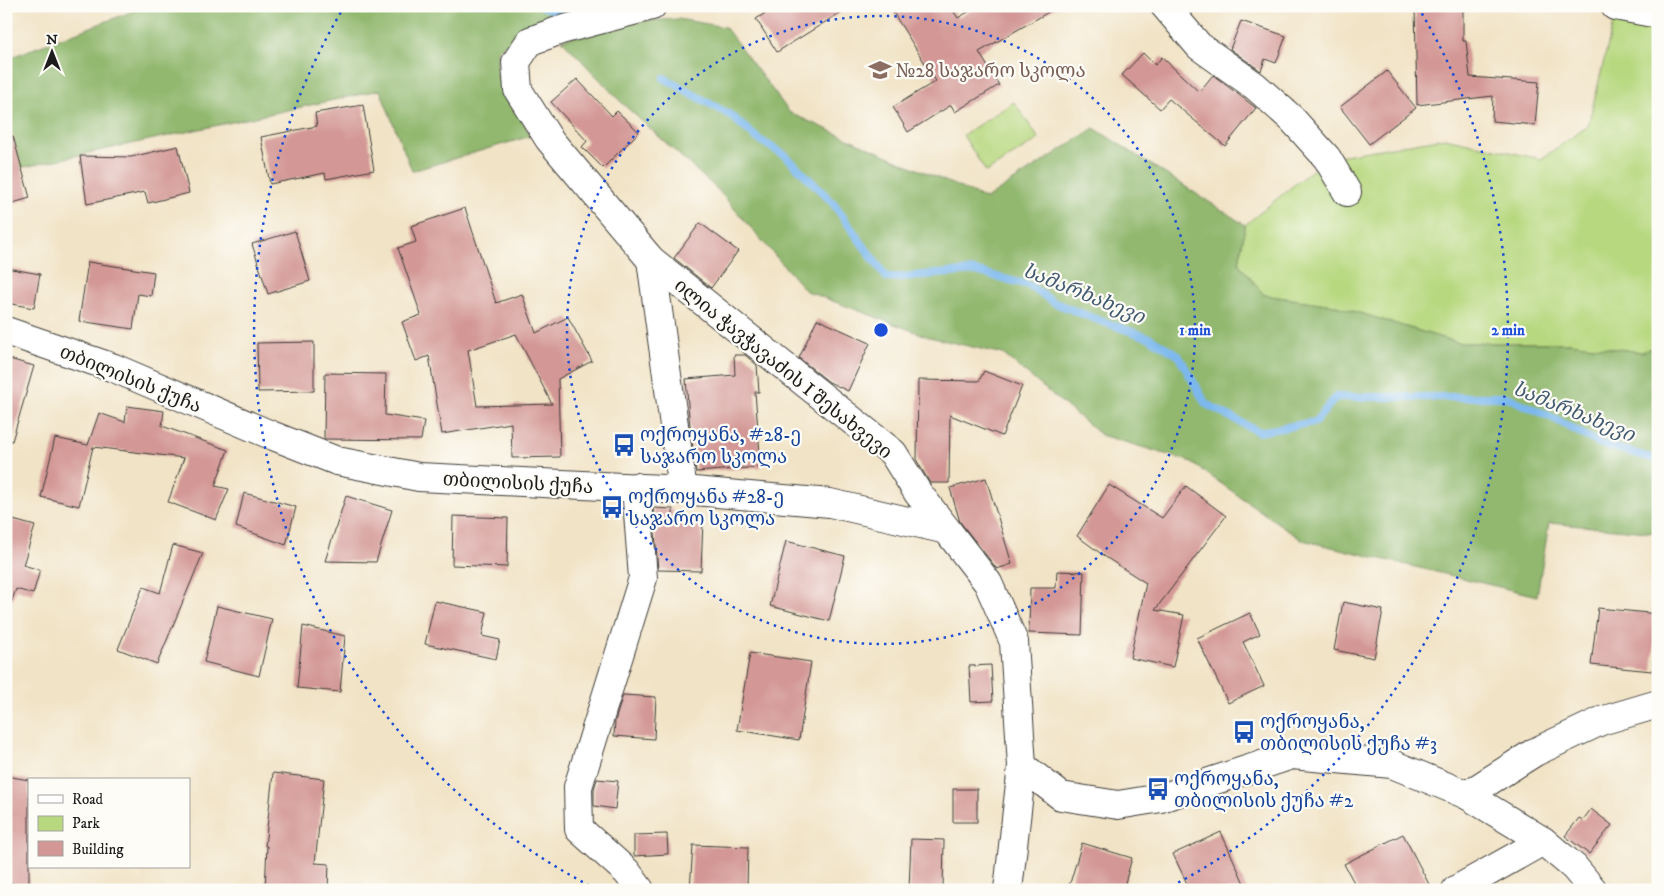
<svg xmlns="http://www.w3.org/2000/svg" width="1664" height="896" viewBox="0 0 1664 896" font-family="'IM FELL DW Pica','Noto Serif Georgian',serif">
<rect width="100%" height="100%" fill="#fdfcf7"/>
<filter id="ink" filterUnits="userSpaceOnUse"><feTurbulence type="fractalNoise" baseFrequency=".02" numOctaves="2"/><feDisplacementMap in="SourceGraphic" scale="10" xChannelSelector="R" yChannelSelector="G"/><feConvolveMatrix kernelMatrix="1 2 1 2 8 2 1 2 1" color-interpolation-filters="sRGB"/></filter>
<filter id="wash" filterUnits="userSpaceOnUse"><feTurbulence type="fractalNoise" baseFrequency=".0096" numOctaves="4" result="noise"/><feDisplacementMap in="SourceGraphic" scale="20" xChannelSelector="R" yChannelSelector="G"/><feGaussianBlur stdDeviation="1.12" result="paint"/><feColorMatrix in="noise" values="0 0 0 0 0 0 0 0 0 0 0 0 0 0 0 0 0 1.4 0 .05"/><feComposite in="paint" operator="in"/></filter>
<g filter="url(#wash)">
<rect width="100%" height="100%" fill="#f1e3c6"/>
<g fill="#b7d87f" stroke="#6a7a4e">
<polygon points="1617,7 1658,14 1658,345 1642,352 1569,343 1459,343 1333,305 1264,295 1239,264 1245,225 1327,158 1445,138 1541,159 1588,126"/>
<polygon points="1014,102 1039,139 986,172 963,135"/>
</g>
<g fill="#91b86e" stroke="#566a45">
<polygon points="147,6 601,6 534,28 497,50 497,76 531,136 412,171 380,90 6,171 6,59"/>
<polygon points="678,19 725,27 790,113 986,199 1094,128 1245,225 1239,264 1264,295 1333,305 1459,343 1570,343 1642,352 1658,345 1658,533 1549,523 1537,596 1302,540 1189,461 1101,435 1003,354 929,337 806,291 718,190 622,103 562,40 627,22"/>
</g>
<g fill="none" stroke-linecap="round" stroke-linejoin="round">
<g stroke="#7cb8ee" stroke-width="8">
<polyline points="542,6 558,12"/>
<polyline points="664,78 730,115 758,139 786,156 832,202 887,278 975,271 1028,285 1055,303 1098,320 1150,338 1178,355 1206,404 1259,432 1315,422 1336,397 1507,397 1553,418 1598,443 1658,460"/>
</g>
</g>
<g id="blocks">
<g fill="#d39895" fill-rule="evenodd">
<polygon points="777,6 851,6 777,52 756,19"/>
<polygon points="889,6 950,6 958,18 978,6 1059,6 979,52 999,85 955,112 951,105 908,132 893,107 936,81"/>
<polygon points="1415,6 1463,6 1463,41 1466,41 1470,77 1539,82 1535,125 1492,121 1493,96 1417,105"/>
<polygon points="1241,21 1286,36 1276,63 1265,59 1261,71 1230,49"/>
<polygon points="1143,53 1155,65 1162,57 1199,92 1213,75 1256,108 1225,146 1169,99 1160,109 1122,75"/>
<polygon points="1387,71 1416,108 1369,144 1340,107"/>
<polygon points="577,79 612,116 617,111 639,132 603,168 582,147 587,141 551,102"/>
<polygon points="363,105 374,170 326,179 325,173 270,184 261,137 317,126 315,113"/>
<polygon points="13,136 30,198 6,205 6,137"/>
<polygon points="178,146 189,193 148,203 145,192 87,204 80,156 131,157"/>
<path d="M465,208L496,303L522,294L536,333L568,317L592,361L558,379L560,457L512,458L511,423L442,434L429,356L416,361L402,322L421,315L398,248L416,242L411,226ZM516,334L552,404L477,406L468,350Z"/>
<polygon points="700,223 738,251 711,288 674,258"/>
<polygon points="295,231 310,281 268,294 252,244"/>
<polygon points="88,262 154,272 151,296 138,294 133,329 79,321"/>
<polygon points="6,268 40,274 34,308 6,303"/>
<polygon points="817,319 870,343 848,391 829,382 799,358"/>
<polygon points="314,342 314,391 258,392 257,343"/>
<polygon points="734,355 745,355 757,365 759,392 755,392 761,467 696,472 689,417 686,379 735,375"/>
<polygon points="6,358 34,366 12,441 6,440"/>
<polygon points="984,371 1022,386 1002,436 950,415 949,483 930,483 917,461 918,380 979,381"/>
<polygon points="325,373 386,374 385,415 424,421 421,440 324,439"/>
<polygon points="127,406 164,411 162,426 228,450 215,486 229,489 216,520 168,502 184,458 93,447 79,506 41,497 55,438 88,445 99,413 125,422"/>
<polygon points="986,478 1012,564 997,569 960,522 950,488"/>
<polygon points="1109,485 1162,518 1186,486 1226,516 1155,610 1184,615 1173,667 1130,658 1146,583 1107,558 1077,536"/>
<polygon points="244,493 296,507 286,545 236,527"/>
<polygon points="346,496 392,510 376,562 325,561"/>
<polygon points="653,508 673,509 673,520 703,521 701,571 658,570"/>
<polygon points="453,516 508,518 507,567 452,565"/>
<polygon points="6,518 35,526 23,565 40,570 33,594 16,589 11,603 6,602"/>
<polygon points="786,541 845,556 829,621 770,606"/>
<polygon points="173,545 203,553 157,664 118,649 143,587 160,593"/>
<polygon points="1057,571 1084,572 1082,635 1029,633 1030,588 1056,588"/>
<polygon points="435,601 487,612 482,636 500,640 496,659 425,644"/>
<polygon points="1343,602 1383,610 1374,658 1334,650"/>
<polygon points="217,606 272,619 259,676 204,662"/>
<polygon points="1598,608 1658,614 1652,671 1591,665"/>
<polygon points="1250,613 1260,634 1243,642 1264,686 1228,703 1197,638"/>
<polygon points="303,626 345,636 340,692 297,688"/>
<polygon points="750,653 811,662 799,740 737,730"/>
<polygon points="991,665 993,701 971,702 969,666"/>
<polygon points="623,695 656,697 654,739 614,736 615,721"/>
<polygon points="273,773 324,779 315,863 329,864 328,890 265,890 267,846 265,846"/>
<polygon points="6,776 29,780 29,887 6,882"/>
<polygon points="597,779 618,781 615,809 594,806 594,789"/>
<rect x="953" y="789" width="24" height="33"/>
<polygon points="1591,809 1612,825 1589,854 1565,836 1579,818 1583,820"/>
<polygon points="1221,832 1247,890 1190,890 1173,854"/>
<polygon points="667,834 668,854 634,856 634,835"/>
<polygon points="1403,834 1432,890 1358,890 1344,864"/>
<polygon points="911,839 944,840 943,890 909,890"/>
<polygon points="1082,843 1132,858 1123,890 1068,890"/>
<polygon points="693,845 748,847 747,890 690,890"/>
</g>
</g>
</g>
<g filter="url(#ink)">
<use href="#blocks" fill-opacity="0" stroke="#3c3a36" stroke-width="1"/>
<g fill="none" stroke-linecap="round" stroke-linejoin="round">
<defs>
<g id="street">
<polyline points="652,6 561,30 530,41 516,62 518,90 549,139 651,260 893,453 918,493 947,530"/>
<polyline points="1165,6 1199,46 1255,86 1292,119 1327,158 1347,192"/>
<polyline points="1615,6 1658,14"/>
<polyline points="651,260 683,490"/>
<polyline points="6,331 114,368 271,435 337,461 419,477 683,490 830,503 947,530 988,583 1014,642 1022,766 1061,796 1118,805 1161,798 1292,755 1392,764 1467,795 1543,841 1574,867 1593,890"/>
<polyline points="636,487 643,578 578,787 579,829 627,872 640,890"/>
<polyline points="1467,795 1535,752 1601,721 1658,704"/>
<polyline points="1008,890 1022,766"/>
<polyline points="1456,890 1543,841"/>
</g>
</defs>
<use href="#street" stroke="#3c3a36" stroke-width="30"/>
<use href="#street" stroke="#fff" stroke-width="28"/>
</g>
</g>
<g fill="none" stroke="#1d4ed8" stroke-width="2.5" stroke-dasharray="2.5 5">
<circle cx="881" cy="330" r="314"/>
<path d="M596 889A627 627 0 0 1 344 7M1418 7A627 627 0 0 1 1166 889"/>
</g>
<defs>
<symbol id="school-bare" viewBox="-9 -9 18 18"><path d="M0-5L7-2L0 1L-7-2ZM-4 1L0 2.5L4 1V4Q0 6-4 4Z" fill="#8d6e63" stroke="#fdfcf7" stroke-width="2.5" paint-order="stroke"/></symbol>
<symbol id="bus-bare" viewBox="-9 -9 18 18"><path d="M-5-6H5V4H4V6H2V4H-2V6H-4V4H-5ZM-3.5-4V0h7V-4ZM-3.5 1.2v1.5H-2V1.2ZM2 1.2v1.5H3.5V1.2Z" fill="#1a4fb4" stroke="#fdfcf7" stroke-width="2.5" paint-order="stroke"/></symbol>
</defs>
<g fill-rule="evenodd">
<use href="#school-bare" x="864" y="54" width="32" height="32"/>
<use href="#bus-bare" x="608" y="429" width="32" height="32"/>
<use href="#bus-bare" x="596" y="491" width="32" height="32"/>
<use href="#bus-bare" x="1228" y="716" width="32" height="32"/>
<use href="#bus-bare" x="1142" y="773" width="32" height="32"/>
</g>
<g text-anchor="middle" stroke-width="4.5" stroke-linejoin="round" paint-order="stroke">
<g font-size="19" fill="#785e54" stroke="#fdfcf7" text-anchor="start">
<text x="896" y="77">№28 საჯარო სკოლა</text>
</g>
<g font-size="19" fill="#1c1c1c" stroke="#fdfcf7">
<text transform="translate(784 368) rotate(39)" y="7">ილია ჭავჭავაძის I შესახვევი</text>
<text transform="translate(131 378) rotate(22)" y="7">თბილისის ქუჩა</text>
<text transform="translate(518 482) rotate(3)" y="7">თბილისის ქუჩა</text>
</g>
<g font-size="19" fill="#164399" stroke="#fdfcf7" text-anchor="start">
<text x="640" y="441">ოქროყანა, #28-ე<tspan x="640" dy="22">საჯარო სკოლა</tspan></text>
<text x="628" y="503">ოქროყანა #28-ე<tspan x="628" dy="22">საჯარო სკოლა</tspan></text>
<text x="1260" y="728">ოქროყანა,<tspan x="1260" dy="22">თბილისის ქუჩა #3</tspan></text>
<text x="1174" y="785">ოქროყანა,<tspan x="1174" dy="22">თბილისის ქუჩა #2</tspan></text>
</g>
<g font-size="20" font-style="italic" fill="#425a70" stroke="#fdfcf7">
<text transform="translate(1084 293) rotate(22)" y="7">სამარხახევი</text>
<text transform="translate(1574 411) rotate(22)" y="7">სამარხახევი</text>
</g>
</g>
<circle cx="881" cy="330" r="8" fill="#1d4ed8" stroke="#fdfcf7" stroke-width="2.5"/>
<g font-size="15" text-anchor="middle" font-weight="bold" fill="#1d4ed8" stroke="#fdfcf7" stroke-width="4.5" stroke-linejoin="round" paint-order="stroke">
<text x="1195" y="335">1 min</text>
<text x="1508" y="335">2 min</text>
</g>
<rect width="1664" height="896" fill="none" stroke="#fdfcf7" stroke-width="25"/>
<rect x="28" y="778" width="162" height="90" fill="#fdfcf7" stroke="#a3a29f"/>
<rect x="38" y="795" width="25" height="8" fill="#ffffff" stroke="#a3a29f"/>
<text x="72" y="804" font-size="15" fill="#1c1c1c">Road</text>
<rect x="38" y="816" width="25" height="15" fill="#b7d87f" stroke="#a3a29f"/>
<text x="72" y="828" font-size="15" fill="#1c1c1c">Park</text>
<rect x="38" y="841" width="25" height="15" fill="#d39895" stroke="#a3a29f"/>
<text x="72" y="854" font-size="15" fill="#1c1c1c">Building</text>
<g transform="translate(52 52)" stroke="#fdfcf7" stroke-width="4" paint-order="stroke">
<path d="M0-4L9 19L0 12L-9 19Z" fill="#1c1c1c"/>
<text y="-8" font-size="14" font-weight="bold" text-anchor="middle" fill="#1c1c1c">N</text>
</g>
</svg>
